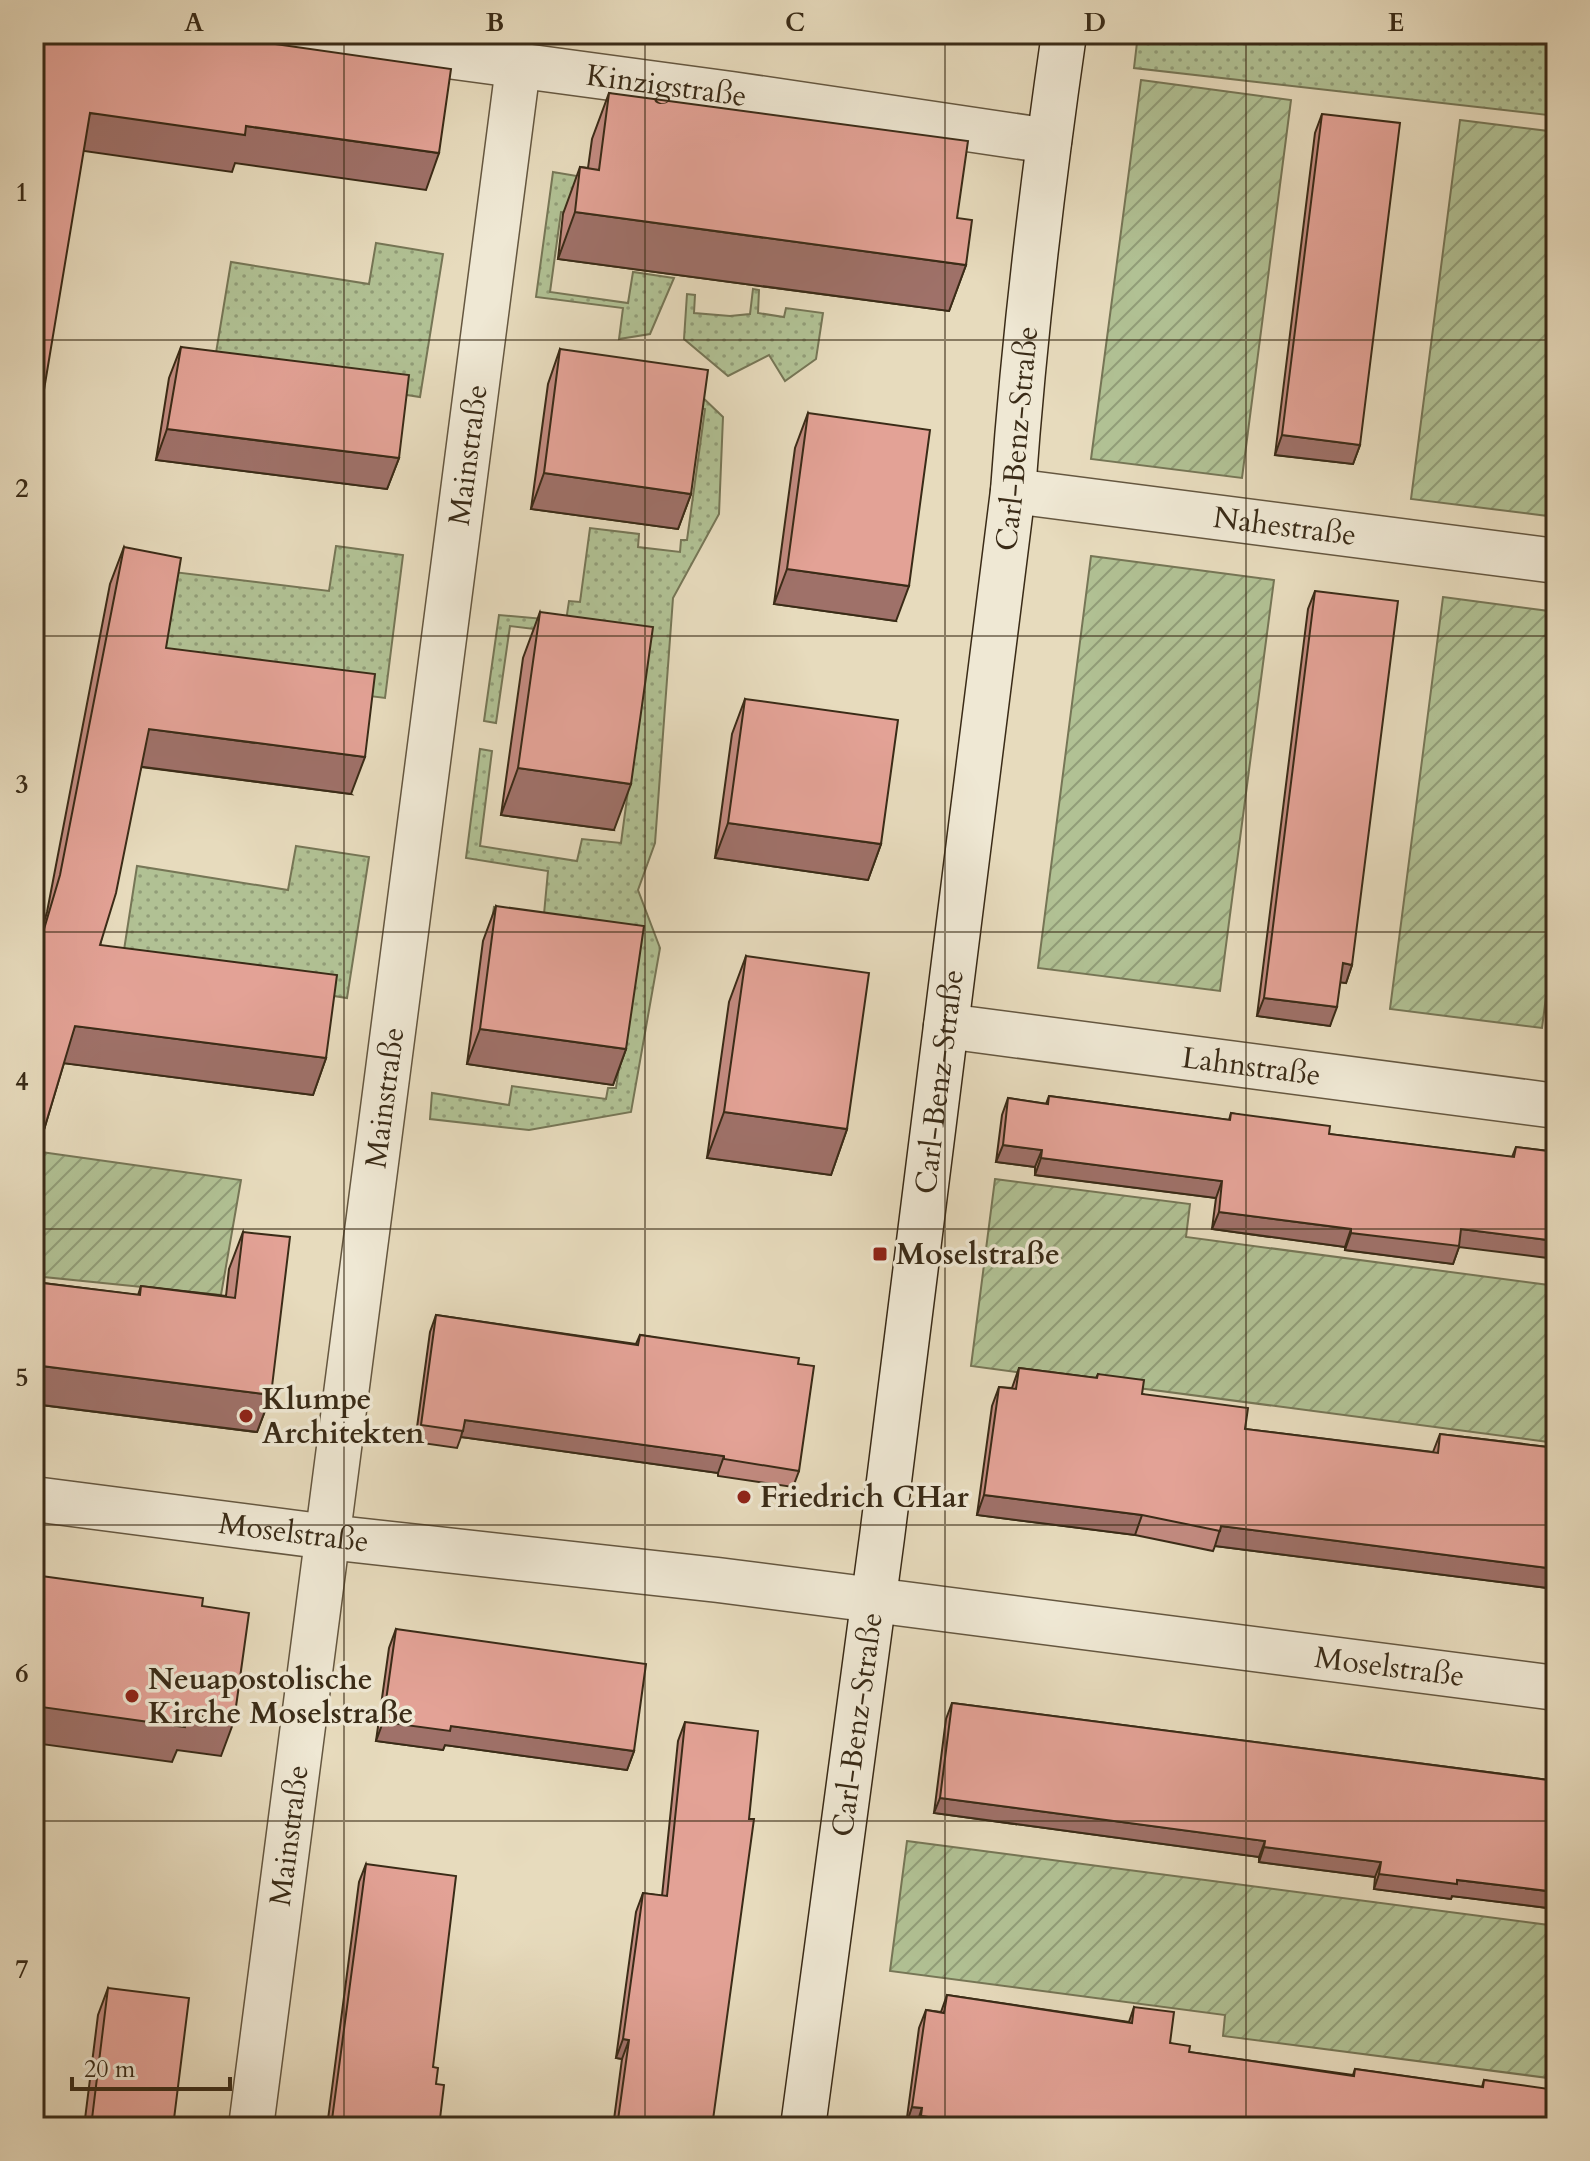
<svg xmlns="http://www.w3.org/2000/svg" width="1590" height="2161" viewBox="0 0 1590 2161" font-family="Cardo,serif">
<defs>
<pattern id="grass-dots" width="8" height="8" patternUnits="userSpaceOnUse" patternTransform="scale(2)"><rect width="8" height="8" fill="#b1c194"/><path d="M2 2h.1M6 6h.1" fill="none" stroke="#919d78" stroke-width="1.8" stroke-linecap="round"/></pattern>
<pattern id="garden-furrows" width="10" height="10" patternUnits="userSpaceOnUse" patternTransform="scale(2)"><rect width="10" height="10" fill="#b1c194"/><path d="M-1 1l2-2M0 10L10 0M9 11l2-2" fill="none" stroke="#919d78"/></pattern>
</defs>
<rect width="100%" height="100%" fill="#e7dbbd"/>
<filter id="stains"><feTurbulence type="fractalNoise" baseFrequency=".0025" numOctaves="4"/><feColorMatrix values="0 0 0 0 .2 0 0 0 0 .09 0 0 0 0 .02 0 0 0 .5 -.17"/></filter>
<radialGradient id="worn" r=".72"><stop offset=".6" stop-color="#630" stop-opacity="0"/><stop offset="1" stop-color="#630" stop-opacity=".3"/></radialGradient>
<g fill="url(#grass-dots)" stroke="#767656" stroke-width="2">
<polygon points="1138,34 1556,34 1556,116 1134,68"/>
<polygon points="553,172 577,176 572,213 561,212 550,292 628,303 633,272 674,278 650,334 619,339 623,308 536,297"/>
<polygon points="376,243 443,254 420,397 214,365 231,262 369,284"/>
<polygon points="753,289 759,290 758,313 784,317 786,308 823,313 816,359 785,381 769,355 728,376 684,339 687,294 695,295 694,313 730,316 750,314"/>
<polygon points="699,394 723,417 719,514 673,598 655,843 638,890 660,948 631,1112 529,1130 430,1119 432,1093 509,1105 512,1086 606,1099 608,1088 616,1088 637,946 489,939 494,907 544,914 548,871 466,858 480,749 492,751 480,846 577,861 582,839 621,843 645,664 592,636 510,626 496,723 484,721 499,615 566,621 569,601 580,602 590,528 639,534 638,547 680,552 681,540 687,540 705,409 699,408"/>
<polygon points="336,546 403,555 385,698 162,670 174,572 329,591"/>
<polygon points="296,846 369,857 347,998 122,963 137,866 288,890"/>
</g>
<g fill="url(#garden-furrows)" stroke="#767656" stroke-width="2">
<polygon points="1141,80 1291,100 1242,478 1091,459"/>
<polygon points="1460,120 1556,132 1556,517 1411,499"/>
<polygon points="1091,556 1274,580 1220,991 1038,968"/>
<polygon points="1443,597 1556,612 1556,919 1542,1028 1390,1009"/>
<polygon points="34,1151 241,1180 221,1295 34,1276"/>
<polygon points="995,1179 1190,1204 1186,1237 1556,1286 1556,1443 971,1366"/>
<polygon points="907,1841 1556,1926 1556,2079 1223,2036 1225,2015 890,1971"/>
</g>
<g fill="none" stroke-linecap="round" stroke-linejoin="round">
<defs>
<g id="street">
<path id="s1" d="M284,34L731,94L1049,141"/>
<path id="s2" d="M1013,491L1556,561"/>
<path id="s3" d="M946,1026L1556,1106"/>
<path id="s4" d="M34,1499L328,1537L718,1580L1556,1688"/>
<path id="s5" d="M251,2127L518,67"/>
</g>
<g id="secondary">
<path id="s6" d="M803,2127L882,1537L1013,491C1024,338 1042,186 1064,34"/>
</g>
</defs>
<use href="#street" stroke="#655740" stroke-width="47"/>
<use href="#secondary" stroke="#3a2b17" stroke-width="47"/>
<use href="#street" stroke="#efe8d4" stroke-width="44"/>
<use href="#secondary" stroke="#efe8d4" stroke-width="44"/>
</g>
<g fill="#c38b81" stroke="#3a2b17" stroke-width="2">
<polygon points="609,93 957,218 966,265 949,311 558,259 563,214 580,167 588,168 592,139"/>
<polygon points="1322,114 1360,445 1353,464 1275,455 1315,133"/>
<polygon points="181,347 399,458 387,489 156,460 169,378"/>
<polygon points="560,349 691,494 678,529 531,509 548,384"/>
<polygon points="808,413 896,621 774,604 795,448"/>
<polygon points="124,547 166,648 351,794 141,767 100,945 326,1058 313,1095 64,1063 34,1163 34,955 47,912 110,584"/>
<polygon points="1315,591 1352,965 1346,983 1340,982 1330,1026 1257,1016 1308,609"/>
<polygon points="540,612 614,830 501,815 523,658"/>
<polygon points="745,699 881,844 868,880 715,858 732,734"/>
<polygon points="496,906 626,1049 613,1085 467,1064 483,941"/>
<polygon points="746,956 847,1129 831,1175 707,1158 729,1002"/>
<polygon points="1049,1096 1229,1120 1231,1113 1329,1134 1512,1157 1516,1147 1556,1152 1459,1247 1453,1264 1345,1250 1345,1247 1212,1229 1216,1198 1035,1175 1035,1167 996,1162 1002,1115 1008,1098 1046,1104"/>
<polygon points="243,1232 271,1395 257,1432 34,1404 34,1282 138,1295 141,1286 226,1296 229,1269"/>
<polygon points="436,1315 636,1344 640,1335 798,1364 799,1471 793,1487 718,1476 718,1473 461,1437 457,1448 415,1442 430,1332"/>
<polygon points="1019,1368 1096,1378 1098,1374 1142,1394 1245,1429 1433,1452 1440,1434 1556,1448 1556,1589 1215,1546 1213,1551 1135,1535 977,1515 992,1406 999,1387 1012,1388"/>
<polygon points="396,1629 634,1751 627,1770 445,1745 443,1750 376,1741 389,1648"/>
<polygon points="952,1703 1556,1781 1556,1909 1452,1896 1451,1899 1374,1889 1375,1877 1259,1862 1259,1857 934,1813 946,1719"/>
<polygon points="685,1722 712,2127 613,2127 622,2059 616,2058 636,1912 643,1893 662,1896 678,1741"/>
<polygon points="366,1864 436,2084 439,2127 327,2127 359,1882"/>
<polygon points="108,1988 173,2127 84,2127 98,2015"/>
<polygon points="947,1995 1129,2022 1134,2007 1170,2043 1189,2052 1353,2075 1355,2069 1482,2087 1484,2080 1555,2096 1556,2127 915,2127 916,2126 906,2125 919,2028 926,2010 941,2012"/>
</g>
<g fill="#9f7169" stroke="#3a2b17" stroke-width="2">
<polygon points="90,113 246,126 439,153 426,190 235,163 232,172 77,150"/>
<polygon points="575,212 966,265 949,311 558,259"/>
<polygon points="167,429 399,458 387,489 156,460"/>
<polygon points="1282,435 1360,445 1353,464 1275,455"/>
<polygon points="544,473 691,494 678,529 531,509"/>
<polygon points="787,569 909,586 896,621 774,604"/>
<polygon points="149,729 365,757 351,794 136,766"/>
<polygon points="518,768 631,784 614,830 501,815"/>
<polygon points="728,823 881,844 868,880 715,858"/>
<polygon points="1343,963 1352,965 1346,983 1336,982"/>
<polygon points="1264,998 1337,1007 1330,1026 1257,1016"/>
<polygon points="75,1026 326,1058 313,1095 62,1063"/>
<polygon points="480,1029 626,1049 613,1085 467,1064"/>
<polygon points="724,1112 847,1129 831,1175 707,1158"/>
<polygon points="1003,1145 1042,1150 1035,1167 996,1162"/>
<polygon points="1041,1158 1222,1181 1216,1198 1035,1175"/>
<polygon points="1219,1212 1351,1229 1345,1247 1212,1229"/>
<polygon points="1461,1229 1556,1241 1556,1259 1459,1247 1453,1264 1345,1250 1351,1233"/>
<polygon points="34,1365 271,1395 257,1432 34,1404"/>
<polygon points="465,1420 724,1456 718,1473 461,1437"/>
<polygon points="984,1495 1142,1515 1135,1535 977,1515"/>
<polygon points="1221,1526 1556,1569 1556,1589 1215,1546"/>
<polygon points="34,1706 187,1714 234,1721 221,1756 177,1750 172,1762 34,1743"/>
<polygon points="383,1722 451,1726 634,1751 627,1770 445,1745 443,1750 376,1741"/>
<polygon points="940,1798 1265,1841 1259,1857 934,1813"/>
<polygon points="1264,1847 1381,1862 1375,1877 1259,1862"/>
<polygon points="1379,1874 1457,1880 1556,1892 1556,1909 1452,1896 1451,1899 1374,1889"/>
<polygon points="623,2039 629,2040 622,2059 616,2058"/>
<polygon points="912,2107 922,2108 916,2126 906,2125"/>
<polygon points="921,2116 1001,2127 917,2127"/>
</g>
<g fill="#e3a296" stroke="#3a2b17" stroke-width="2">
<polygon points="34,34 204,34 451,69 439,153 246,126 245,135 90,113 34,450"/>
<polygon points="609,93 968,141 957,218 972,220 966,265 575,212 580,167 599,170"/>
<polygon points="1322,114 1400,123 1360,445 1282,435"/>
<polygon points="181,347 409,375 399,458 167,429"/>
<polygon points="560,349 708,370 691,494 544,473"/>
<polygon points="808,413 930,430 909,586 787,569"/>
<polygon points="124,547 181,558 166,648 375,674 365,757 149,729 116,893 100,945 337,975 326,1058 75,1026 34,1163 34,963 60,875"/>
<polygon points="1315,591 1398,601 1352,965 1343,963 1337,1007 1264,998"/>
<polygon points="540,612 653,627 631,784 518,768"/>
<polygon points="745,699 898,720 881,844 728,823"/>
<polygon points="496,906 644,926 626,1049 480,1029"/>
<polygon points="746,956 869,973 847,1129 724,1112"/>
<polygon points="1049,1096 1230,1120 1231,1113 1330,1126 1329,1134 1514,1157 1516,1147 1556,1152 1556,1241 1461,1229 1459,1246 1351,1233 1351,1229 1219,1212 1222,1181 1041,1158 1042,1150 1003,1145 1008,1098 1048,1104"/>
<polygon points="243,1232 290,1237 271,1395 34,1365 34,1282 140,1295 141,1286 235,1298"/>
<polygon points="436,1315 638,1345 640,1335 799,1358 798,1364 814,1366 799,1471 724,1459 724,1456 465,1420 463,1431 421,1425"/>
<polygon points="1019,1368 1097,1378 1098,1374 1144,1380 1142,1394 1248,1408 1245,1429 1438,1453 1440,1434 1556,1448 1556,1569 1221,1526 1220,1531 1142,1515 984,1495 999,1387 1016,1389"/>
<polygon points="34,1575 203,1598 202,1606 249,1613 234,1721 187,1714 185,1727 34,1706"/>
<polygon points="396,1629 646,1664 634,1751 451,1726 450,1731 383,1722"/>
<polygon points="952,1703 1556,1781 1556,1892 1457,1880 1457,1884 1379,1874 1381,1862 1264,1847 1265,1841 940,1798"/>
<polygon points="685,1722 758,1731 749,1819 754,1819 712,2127 617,2127 629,2040 623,2039 643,1893 667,1896"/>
<polygon points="366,1864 456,1876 433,2067 438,2068 436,2084 444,2085 439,2127 331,2127"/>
<polygon points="108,1988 189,1998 173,2127 91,2127"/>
<polygon points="947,1995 1132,2023 1134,2007 1174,2012 1170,2043 1190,2046 1189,2052 1354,2076 1355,2069 1483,2087 1484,2080 1556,2090 1556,2127 1075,2127 1061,2125 1061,2127 1046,2126 1046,2127 1001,2127 921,2116 922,2108 912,2107 926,2010 944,2013"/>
</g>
<path fill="none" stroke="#3a2b17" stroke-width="2" stroke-opacity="0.55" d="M344,34V2127M645,34V2127M945,34V2127M1246,34V2127M34,340H1556M34,636H1556M34,932H1556M34,1229H1556M34,1525H1556M34,1821H1556"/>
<g fill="#8f2418" stroke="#efe8d4" stroke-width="3">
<rect x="872" y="1246" width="16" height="16" rx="4"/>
<circle cx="246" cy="1416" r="8"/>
<circle cx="744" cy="1497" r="8"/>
<circle cx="132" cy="1696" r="8"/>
</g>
<g text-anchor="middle" stroke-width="7" stroke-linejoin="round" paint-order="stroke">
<g font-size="30" fill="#3a2b17" stroke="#efe8d4">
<text dy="10" stroke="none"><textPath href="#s1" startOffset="386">Kinzigstraße</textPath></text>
<text dy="10" stroke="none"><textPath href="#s6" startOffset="1702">Carl-Benz-Straße</textPath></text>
<text dy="10" stroke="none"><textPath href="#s5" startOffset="1686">Mainstraße</textPath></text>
<text dy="10" stroke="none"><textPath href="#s2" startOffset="274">Nahestraße</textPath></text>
<text dy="10" stroke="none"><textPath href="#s3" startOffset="308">Lahnstraße</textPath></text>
<text dy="10" stroke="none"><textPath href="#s6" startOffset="1054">Carl-Benz-Straße</textPath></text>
<text dy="10" stroke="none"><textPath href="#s5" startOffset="1038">Mainstraße</textPath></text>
<text dy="10" stroke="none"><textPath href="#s4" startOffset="262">Moselstraße</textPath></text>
<text dy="10" stroke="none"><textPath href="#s4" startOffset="1366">Moselstraße</textPath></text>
<text dy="10" stroke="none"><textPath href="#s6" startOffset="406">Carl-Benz-Straße</textPath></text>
<text dy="10" stroke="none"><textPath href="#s5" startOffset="294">Mainstraße</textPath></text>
</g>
<g font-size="30" font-weight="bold" fill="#3a2b17" stroke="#efe8d4" text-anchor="start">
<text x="896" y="1264">Moselstraße</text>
<text x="262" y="1409">Klumpe<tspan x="262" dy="34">Architekten</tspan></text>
<text x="760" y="1507">Friedrich CHar</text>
<text x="148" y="1689">Neuapostolische<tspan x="148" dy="34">Kirche Moselstraße</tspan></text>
</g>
</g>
<rect width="1590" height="2161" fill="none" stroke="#e7dbbd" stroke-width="88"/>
<path d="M72 2077v12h158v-12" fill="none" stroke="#3a2b17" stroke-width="4"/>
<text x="84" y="2077" font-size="24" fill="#3a2b17" stroke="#efe8d4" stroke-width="6" paint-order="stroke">20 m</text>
<rect x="44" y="44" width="1502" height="2073" fill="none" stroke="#3a2b17" stroke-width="3"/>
<g font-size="26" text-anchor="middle" font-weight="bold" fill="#3a2b17">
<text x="194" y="31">A</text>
<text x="495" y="31">B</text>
<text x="795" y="31">C</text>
<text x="1095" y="31">D</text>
<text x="1396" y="31">E</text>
<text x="22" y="201">1</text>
<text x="22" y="497">2</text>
<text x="22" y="793">3</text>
<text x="22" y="1090">4</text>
<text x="22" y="1386">5</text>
<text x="22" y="1682">6</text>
<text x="22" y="1978">7</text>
</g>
<rect width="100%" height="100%" filter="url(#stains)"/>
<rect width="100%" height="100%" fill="url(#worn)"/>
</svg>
